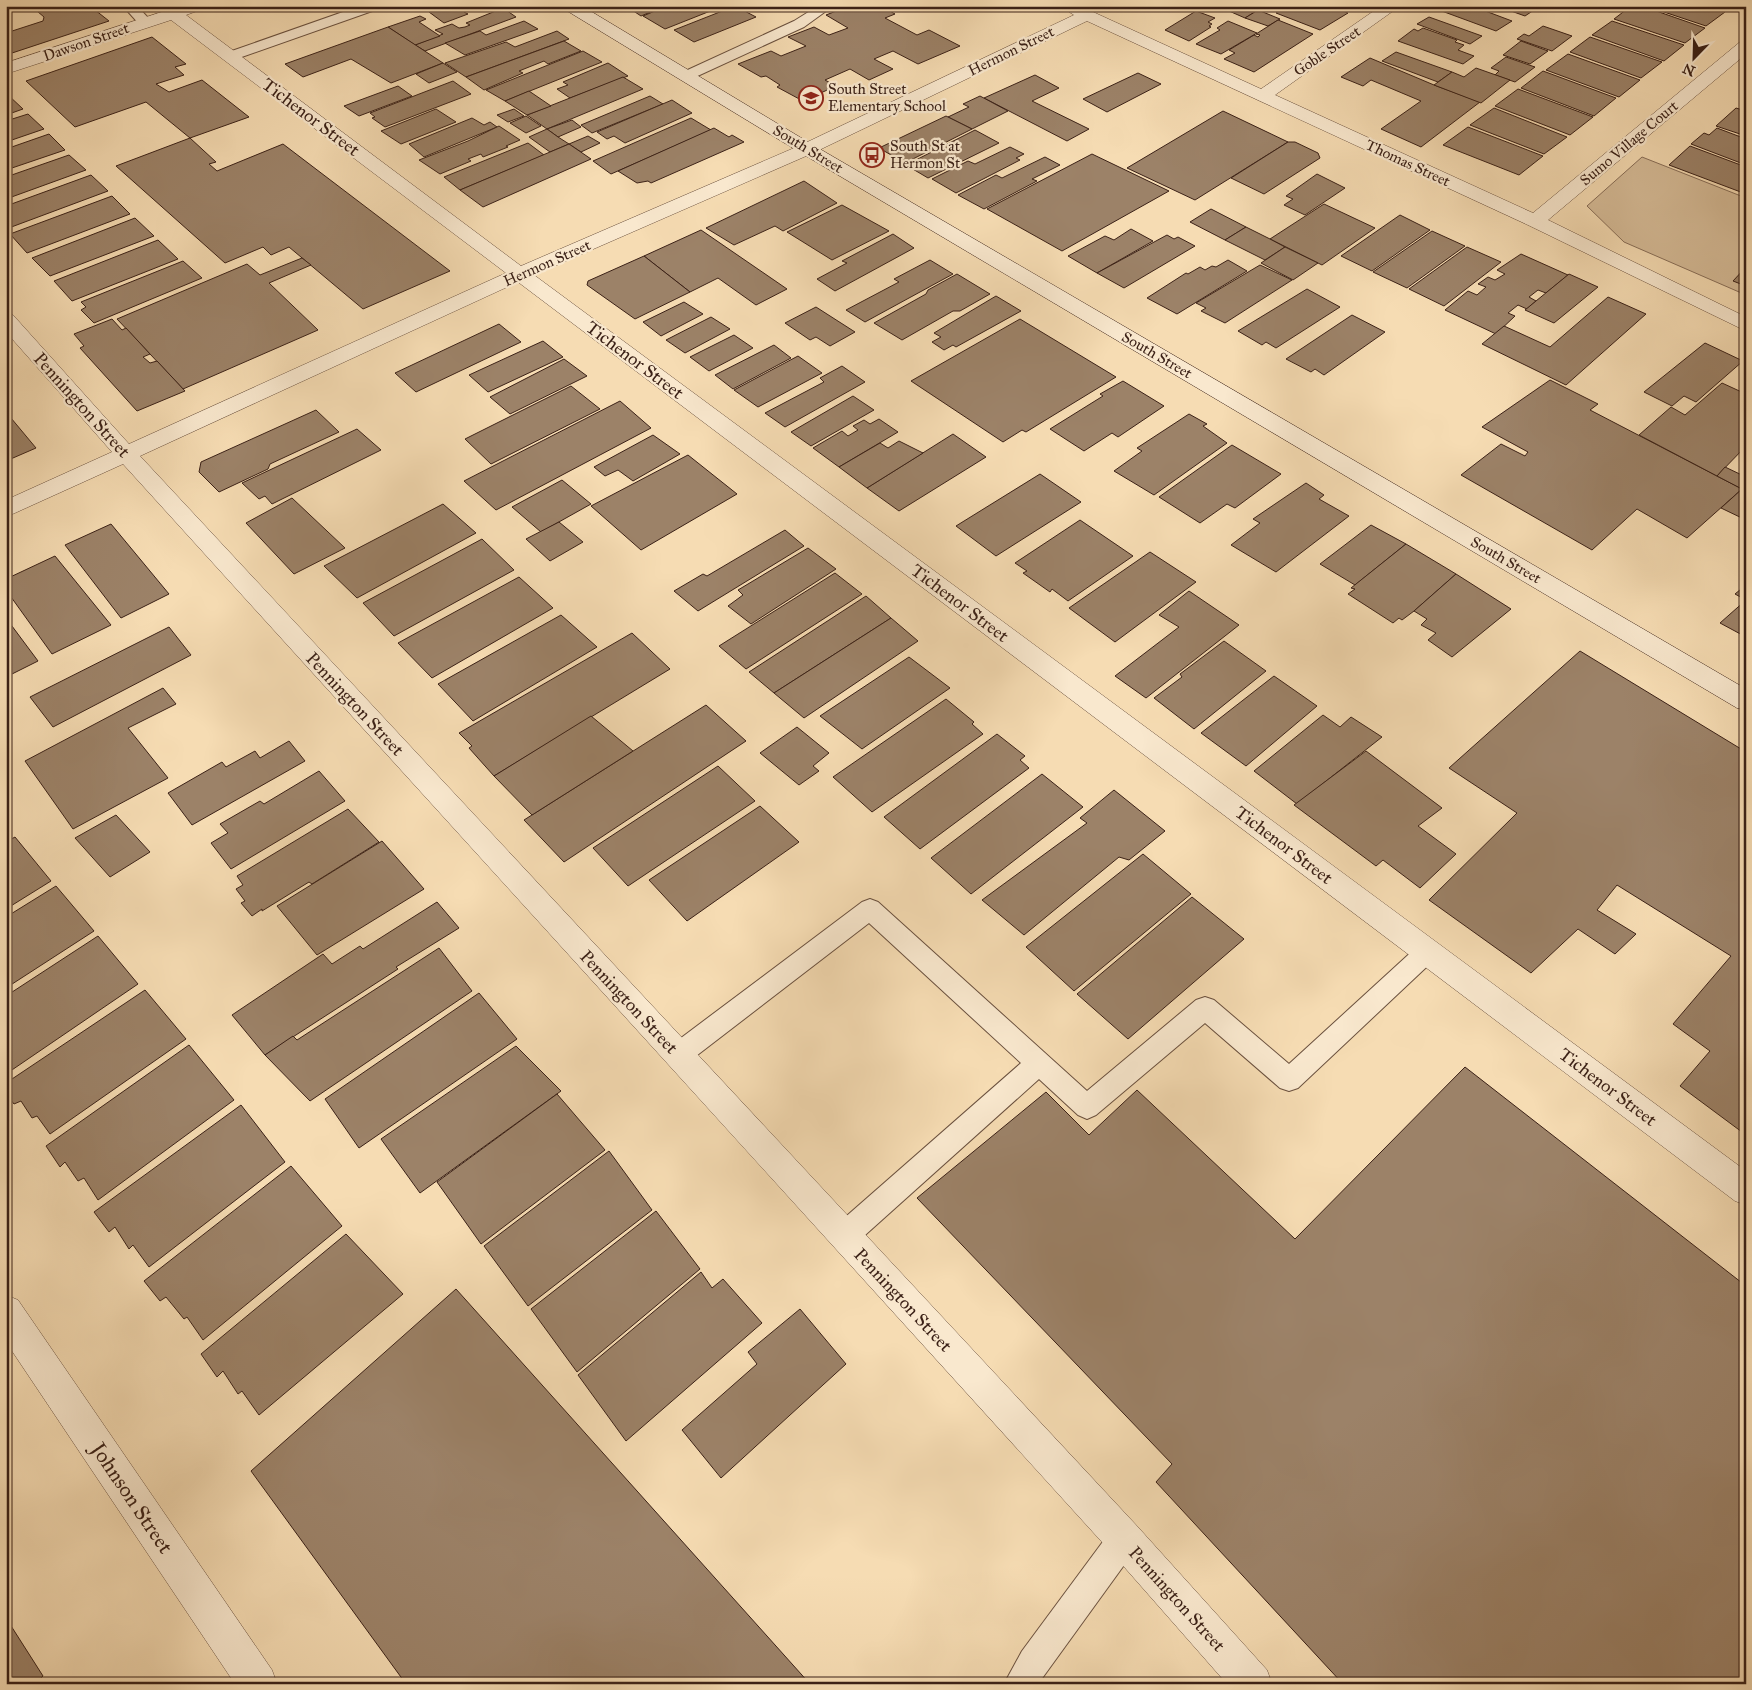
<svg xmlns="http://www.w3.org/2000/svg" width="1752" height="1690" viewBox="0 0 1752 1690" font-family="'IM FELL Great Primer',serif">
<rect width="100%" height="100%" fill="#f6dcb3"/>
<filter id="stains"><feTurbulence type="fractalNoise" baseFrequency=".004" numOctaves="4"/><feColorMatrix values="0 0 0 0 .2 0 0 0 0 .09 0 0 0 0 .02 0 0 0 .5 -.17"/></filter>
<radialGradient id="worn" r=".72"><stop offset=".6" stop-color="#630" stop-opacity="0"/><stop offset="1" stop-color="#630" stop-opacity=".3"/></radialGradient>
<polygon fill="#d6bc98" stroke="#886e58" points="1642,157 1746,198 1746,295 1624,242 1587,206"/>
<g fill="#9c8268" stroke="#3b2117">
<polygon points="31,6 90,6 109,21 6,55 6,33 43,21 44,17"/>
<polygon points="447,6 480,6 464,12 468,14 444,23 429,12"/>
<polygon points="626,6 665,6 641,16"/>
<polygon points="667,6 723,6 665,29 643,16"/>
<polygon points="735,6 756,17 694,42 674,30"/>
<polygon points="849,6 881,6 895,14 885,18 917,35 929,30 960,46 918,64 893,51 874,59 893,69 869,80 850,69 825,80 836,86 803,101 777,87 780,85 766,76 761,77 738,64 771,51 781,56 806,46 788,37 814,27 829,35 848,28 826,15"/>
<polygon points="1236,6 1248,6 1258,10 1245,18 1229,11"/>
<polygon points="1277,6 1330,6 1348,13 1320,30 1276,13 1281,9 1276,7"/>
<polygon points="1445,6 1472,6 1512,21 1496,31 1439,10"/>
<polygon points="1497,6 1540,6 1525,16"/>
<polygon points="1631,6 1642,6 1705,28 1685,43 1614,19"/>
<polygon points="1646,6 1708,6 1725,12 1706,26"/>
<polygon points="503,8 516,17 425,51 415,45 443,34 435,30 452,24 459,28 465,27 470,25 466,23"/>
<polygon points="1258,10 1280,19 1268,26 1245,18"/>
<polygon points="1196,11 1215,18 1208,22 1212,24 1209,26 1211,27 1189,41 1165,30"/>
<polygon points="420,16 426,19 419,22 440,36 415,45 388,27"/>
<polygon points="1429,17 1482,36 1470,44 1417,24"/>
<polygon points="1278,20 1313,34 1254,72 1224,59 1235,53 1229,50 1254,35 1258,37 1260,35 1256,34"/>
<polygon points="524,21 538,29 465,55 445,43 480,31 486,35"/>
<polygon points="1228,21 1257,33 1221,54 1196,44 1220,30 1217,28"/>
<polygon points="1612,21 1684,45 1664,61 1592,35"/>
<polygon points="1543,26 1572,36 1552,51 1517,39 1524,34 1529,36"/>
<polygon points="388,27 443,63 391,83 351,59 303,77 285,64"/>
<polygon points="1423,28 1457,40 1455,42 1464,45 1458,50 1474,56 1463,64 1398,41 1414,29 1418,31"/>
<polygon points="557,31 569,39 466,77 445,63 506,42 515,47"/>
<polygon points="152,37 186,64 175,67 184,75 156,84 169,92 202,80 249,117 190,138 146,102 75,127 26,81"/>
<polygon points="1590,37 1662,62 1641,78 1570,52"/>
<polygon points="564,41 581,51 548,64 544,61 519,71 523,73 484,90 466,77"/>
<polygon points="1521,41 1548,51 1530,64 1503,55"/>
<polygon points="583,51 602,62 505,101 486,90"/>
<polygon points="1396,52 1452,72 1438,82 1382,61"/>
<polygon points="1568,54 1640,80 1619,97 1546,70"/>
<polygon points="1506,57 1535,67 1515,82 1495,75 1499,71 1491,68"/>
<polygon points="1370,58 1434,85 1480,102 1421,147 1381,129 1421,101 1371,80 1363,86 1341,77"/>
<polygon points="443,63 457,72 429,83 416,74"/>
<polygon points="608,63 628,76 570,98 557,89 568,85 563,82"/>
<polygon points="1476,68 1510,80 1481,103 1434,85 1452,72 1464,77"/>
<polygon points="1543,71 1616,98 1594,116 1521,88"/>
<polygon points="1138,73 1161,84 1107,112 1083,99"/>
<polygon points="1035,75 1059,88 1032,101 1089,129 1067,141 984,98"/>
<polygon points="623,77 643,89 547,129 527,115"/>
<polygon points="453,81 471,94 385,127 372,118 375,117 370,113"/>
<polygon points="398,86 412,96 359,116 344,106"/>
<polygon points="1518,89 1593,117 1570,135 1495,106"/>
<polygon points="529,91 551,106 527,115 505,101"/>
<polygon points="6,94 7,94 23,109 6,115"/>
<polygon points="650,96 663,104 592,133 581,125"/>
<polygon points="980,96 1008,111 972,129 948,117 969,107 963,104"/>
<polygon points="672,100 692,113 625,143 614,136 607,139 597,132"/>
<polygon points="1494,108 1567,137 1544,154 1470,125"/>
<polygon points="1736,108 1746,111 1746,136 1716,126"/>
<polygon points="436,109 456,122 401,144 381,131"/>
<polygon points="514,109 524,116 508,122 497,115"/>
<polygon points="1223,111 1288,142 1195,200 1127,168"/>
<polygon points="28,114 44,129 6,142 6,121"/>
<polygon points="526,116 541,126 526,133 510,123"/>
<polygon points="946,116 972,129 905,163 879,148"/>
<polygon points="472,118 484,125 490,122 497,127 424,157 409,144"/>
<polygon points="691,118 711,130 611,174 593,161"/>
<polygon points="572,120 581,127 558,137 547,129"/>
<polygon points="499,126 520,140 506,146 508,147 483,157 481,154 468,159 471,161 440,174 419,160 468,141"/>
<polygon points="1468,127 1543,156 1519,175 1443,145"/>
<polygon points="714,128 729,137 732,135 744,142 651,183 648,181 637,183 618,171"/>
<polygon points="1717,128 1746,139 1746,165 1691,144 1704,133 1709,135"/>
<polygon points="547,129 558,137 569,144 550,152 529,137"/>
<polygon points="975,130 999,143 928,178 906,165"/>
<polygon points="49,134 65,150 6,170 6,149"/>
<polygon points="588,136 600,143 581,152 569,144"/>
<polygon points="190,138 216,162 209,164 217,171 283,144 450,271 363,309 289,247 271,255 263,247 225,263 116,166"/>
<polygon points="1288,142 1295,142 1318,153 1320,158 1264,194 1231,178"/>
<polygon points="528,143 544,155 460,190 444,177"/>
<polygon points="569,144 591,159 483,207 460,190"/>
<polygon points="1690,146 1746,167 1746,194 1669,165"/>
<polygon points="1010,147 1024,154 1016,158 1020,160 956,193 932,179 968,161 975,164"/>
<polygon points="1092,154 1169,191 1062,251 987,209"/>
<polygon points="69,155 86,170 6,199 6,177"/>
<polygon points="1045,157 1060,165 1032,179 1037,181 984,209 958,195 996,175 1002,178"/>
<polygon points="1317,174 1345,188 1305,215 1284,205 1293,199 1286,196"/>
<polygon points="91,175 108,191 6,229 6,206"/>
<polygon points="804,181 837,203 783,231 775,226 734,245 706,228"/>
<polygon points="112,196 130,214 27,253 10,234"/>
<polygon points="1324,204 1375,228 1322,265 1270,239"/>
<polygon points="842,205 889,231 832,260 787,232"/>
<polygon points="1211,209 1246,227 1225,240 1190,222"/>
<polygon points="1400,215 1430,230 1372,271 1341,256"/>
<polygon points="135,218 154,236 50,276 32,258"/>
<polygon points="1246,227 1270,239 1285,247 1265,260 1225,240"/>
<polygon points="1131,229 1153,241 1097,273 1068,256 1105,236 1114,240"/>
<polygon points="701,230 787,289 756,305 718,278 690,292 644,256"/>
<polygon points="1432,231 1465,246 1407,288 1373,272"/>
<polygon points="893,234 914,248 835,291 817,279 847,263 842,261"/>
<polygon points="1167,235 1174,239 1178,237 1195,246 1124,288 1097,273"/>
<polygon points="158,240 178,259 72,301 54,281"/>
<polygon points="1285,247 1318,263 1293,280 1261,263"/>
<polygon points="1467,247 1501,262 1444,306 1409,289"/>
<polygon points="1521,254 1568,275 1546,293 1538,290 1529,297 1536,301 1527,309 1518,305 1508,313 1515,316 1496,334 1445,310 1468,291 1477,295 1486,287 1478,284 1488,277 1495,280 1505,274 1497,270"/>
<polygon points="644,256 690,292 635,319 587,285 588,281"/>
<polygon points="302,258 311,265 269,283 318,330 183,389 117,319 247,264 260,275"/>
<polygon points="930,260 953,274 865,322 846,310 899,282 894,279"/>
<polygon points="1228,260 1247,271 1177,314 1147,298 1186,273 1188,274 1200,267 1205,270 1212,266 1216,267"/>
<polygon points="183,261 202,278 94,323 81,310 86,307 81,302"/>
<polygon points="1260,265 1292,280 1225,323 1201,311 1206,308 1196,303"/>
<polygon points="1746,267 1746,286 1733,281"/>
<polygon points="957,274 990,294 960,311 953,311 902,340 874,323 926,294 928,290"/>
<polygon points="1569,274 1598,287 1554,323 1525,310"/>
<polygon points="1307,289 1340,307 1276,348 1266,342 1262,345 1238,331"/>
<polygon points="996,296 1021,311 956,347 953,345 944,350 932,342 941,337 934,333"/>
<polygon points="1608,297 1646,314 1566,385 1482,344 1504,326 1550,347"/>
<polygon points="684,302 703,314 661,336 643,322"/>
<polygon points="816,307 855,332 830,346 816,337 810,340 785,323"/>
<polygon points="1352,315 1385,332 1324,375 1315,369 1311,372 1286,359"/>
<polygon points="711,317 730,329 685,353 666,340"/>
<polygon points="112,319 122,330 126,328 150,354 143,357 150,363 157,361 185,391 137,411 80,348 84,346 74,334"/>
<polygon points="1020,319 1116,377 1026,432 1022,430 1003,442 911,381"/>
<polygon points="499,324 521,342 416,392 395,373"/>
<polygon points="734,335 753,348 709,371 690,357"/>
<polygon points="543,341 563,357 488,392 469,375"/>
<polygon points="1705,343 1743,361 1696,402 1684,396 1672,406 1644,392"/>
<polygon points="774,345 791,358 733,389 715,375"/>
<polygon points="798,356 822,373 758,407 734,390"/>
<polygon points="564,359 587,376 510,414 490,397"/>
<polygon points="842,366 865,382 785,427 765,413 824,382 820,378"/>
<polygon points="1550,380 1598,404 1590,410 1742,489 1687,538 1637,509 1592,550 1461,475 1501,444 1525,456 1528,452 1482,427"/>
<polygon points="1123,381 1164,406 1118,437 1112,433 1084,451 1050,429 1103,396 1100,394"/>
<polygon points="1722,383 1746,394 1746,446 1717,476 1639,435 1671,407 1685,415"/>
<polygon points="571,386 600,409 491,464 465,439"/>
<polygon points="853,396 874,410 811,446 791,432"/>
<polygon points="620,401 651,428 496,510 464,481"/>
<polygon points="316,410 339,432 270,464 268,469 219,492 199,472 201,462"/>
<polygon points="6,412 36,448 6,461"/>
<polygon points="1189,414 1207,424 1203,426 1227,443 1154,495 1114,471 1142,451 1137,448"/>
<polygon points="879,419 898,432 839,467 813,448 842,431 848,436 858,430 853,426 864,420 870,424"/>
<polygon points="357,429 381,450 272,504 265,496 259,499 242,483"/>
<polygon points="953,434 986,457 899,511 867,488"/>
<polygon points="653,435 680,454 633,481 618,470 605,476 594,467"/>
<polygon points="899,441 923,453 867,488 839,467 880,443 888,448"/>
<polygon points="1232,445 1281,474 1235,508 1227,504 1200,523 1159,497"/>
<polygon points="688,455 737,494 641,550 591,506"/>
<polygon points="1725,467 1746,477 1746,520 1721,508 1742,489 1717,476"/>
<polygon points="1040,474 1081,502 996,556 956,526"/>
<polygon points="562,480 591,504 541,532 512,507"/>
<polygon points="1306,483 1324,495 1319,499 1349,516 1276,572 1231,545 1260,523 1253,519"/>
<polygon points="292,498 345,548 294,574 246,523"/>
<polygon points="443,504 476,533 357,598 324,566"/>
<polygon points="1080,520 1133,556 1068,601 1052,589 1050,592 1023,573 1027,571 1015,563"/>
<polygon points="559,522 583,542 550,561 526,539"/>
<polygon points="111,524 169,594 121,618 65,545"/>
<polygon points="1371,525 1406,544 1355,585 1320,564"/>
<polygon points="785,530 804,546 698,611 674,591 703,574 707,576"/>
<polygon points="482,539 514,570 394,636 363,603"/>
<polygon points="1406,544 1456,574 1414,611 1402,620 1399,618 1393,623 1348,594 1355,589 1351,588"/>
<polygon points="808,548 836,569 751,624 728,606 743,595 738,590"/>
<polygon points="1150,552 1196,582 1115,642 1069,608"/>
<polygon points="55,556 111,625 52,654 6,590 6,579"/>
<polygon points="835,573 862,594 746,669 719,646"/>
<polygon points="1456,574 1511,609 1452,657 1428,640 1436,633 1421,625 1427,619 1414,611"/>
<polygon points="519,577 553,608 432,678 398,643"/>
<polygon points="1746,585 1746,600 1735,594"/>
<polygon points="1189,591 1239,625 1146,698 1115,676 1179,627 1159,615"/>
<polygon points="866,596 891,618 774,693 749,672"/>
<polygon points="1746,600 1746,637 1720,623"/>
<polygon points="561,615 597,647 473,721 438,684"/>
<polygon points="6,618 38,661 6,677"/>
<polygon points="891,618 918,641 804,718 774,693"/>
<polygon points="169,627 191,655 53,727 30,697"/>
<polygon points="632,633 670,669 494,776 469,748 472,746 459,733"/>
<polygon points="1224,641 1266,671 1194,729 1154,698 1182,677 1180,674"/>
<polygon points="1580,651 1746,752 1746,1135 1680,1086 1710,1051 1673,1024 1731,956 1617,885 1597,910 1636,934 1615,954 1578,929 1531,973 1429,900 1517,813 1449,768"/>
<polygon points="909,657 950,688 862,749 820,716"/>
<polygon points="1274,676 1317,706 1246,766 1201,733"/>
<polygon points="163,688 176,704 128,728 168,778 73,829 25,761"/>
<polygon points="946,699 974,722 972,724 983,734 872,812 833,777"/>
<polygon points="706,705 746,741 564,862 524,820"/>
<polygon points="1323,715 1340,727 1351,717 1382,737 1297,804 1254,771"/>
<polygon points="591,716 633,751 532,815 494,776"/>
<polygon points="797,727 829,753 813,766 819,771 799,785 760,753"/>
<polygon points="997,734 1025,756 1020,760 1029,768 920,849 884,817"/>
<polygon points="289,741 305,761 192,825 168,793 222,762 226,767 255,751 260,758"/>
<polygon points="1366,751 1442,808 1418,826 1456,854 1420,888 1383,860 1376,866 1294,805"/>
<polygon points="718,766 755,801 628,886 593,848"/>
<polygon points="319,771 345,801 231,869 211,843 228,833 220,824 260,801 264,804"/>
<polygon points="1042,774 1083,807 971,894 931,858"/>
<polygon points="1114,790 1165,831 1129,860 1119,857 1024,935 982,900 1087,823 1080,818"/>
<polygon points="760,806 799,842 687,921 649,880"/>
<polygon points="348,809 379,842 312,884 309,882 262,911 262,909 252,916 241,903 245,901 236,889 243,885 237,876"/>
<polygon points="116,815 150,852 110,877 75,838"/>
<polygon points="15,837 51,881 6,909 6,842"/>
<polygon points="382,841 424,889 317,955 277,906"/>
<polygon points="1143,854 1191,894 1074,991 1026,947"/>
<polygon points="56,886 94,931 6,988 6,917"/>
<polygon points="1192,897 1244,939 1128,1039 1077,994"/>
<polygon points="437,902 459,928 396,967 398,969 265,1055 232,1015 323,954 332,964 360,946 363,949"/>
<polygon points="98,936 138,984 6,1074 6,996"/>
<polygon points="439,948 472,991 310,1101 265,1055 293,1036 297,1040"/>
<polygon points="145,990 186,1039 50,1134 37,1116 32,1118 21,1101 14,1104 6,1094 6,1083"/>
<polygon points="479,993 517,1039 359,1148 325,1099"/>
<polygon points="189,1045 234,1100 98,1200 84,1178 78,1181 65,1162 60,1167 46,1146"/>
<polygon points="516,1046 561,1091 420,1193 381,1139"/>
<polygon points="1465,1067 1746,1286 1746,1684 1343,1684 1156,1482 1172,1464 917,1198 1046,1092 1089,1135 1137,1090 1295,1239"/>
<polygon points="557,1094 605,1150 481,1244 437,1182"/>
<polygon points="241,1105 285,1162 149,1267 133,1245 129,1249 115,1227 109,1232 94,1212"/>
<polygon points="609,1151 652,1210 528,1306 484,1246"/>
<polygon points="291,1166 342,1226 203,1340 187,1317 184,1319 166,1297 160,1301 144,1281"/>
<polygon points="656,1211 700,1269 577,1372 531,1309"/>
<polygon points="346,1234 403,1294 259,1415 242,1391 238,1394 223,1371 217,1377 201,1354"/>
<polygon points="701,1272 712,1288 723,1279 762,1323 626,1441 578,1375"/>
<polygon points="456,1289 810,1684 406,1684 251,1471"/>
<polygon points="800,1309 846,1364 721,1478 682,1430 757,1364 748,1352"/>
<polygon points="6,1618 43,1676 35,1684 6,1684"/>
</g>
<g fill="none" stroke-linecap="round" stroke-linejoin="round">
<defs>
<g id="service">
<polygon points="123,6 137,6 152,22 150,25 140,25"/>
<polygon points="360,6 379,6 378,9 236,59 226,59 224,56 226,53"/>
<polygon points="818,6 833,6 804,27 691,79 686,80 679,76 681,73 794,21"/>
<polygon points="870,899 878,902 1087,1091 1196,1000 1205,997 1214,1000 1289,1064 1419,945 1427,942 1435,945 1439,952 1435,959 1298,1088 1289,1091 1280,1088 1205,1023 1096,1115 1087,1119 1078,1115 1039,1079 854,1245 844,1249 834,1245 831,1236 834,1227 1021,1063 869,923 687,1063 678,1066 669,1063 666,1055 669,1047 862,902"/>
<polygon points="1124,1524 1135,1528 1139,1539 1135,1550 1038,1684 1004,1684 1022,1651 1113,1528"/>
</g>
<g id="minor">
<polygon points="180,6 198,6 199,8 197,11 186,15 521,266 801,145 1074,15 1063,8 1064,6 1080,6 1261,89 1381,6 1400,6 1275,95 1533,213 1740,42 1746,40 1746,54 1548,220 1746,317 1746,331 1528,225 1087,21 813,153 534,275 1746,1171 1746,1205 1735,1201 518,282 140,456 1137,1526 1267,1670 1272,1684 1227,1684 1111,1552 123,464 6,517 6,500 112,452 6,332 6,313 13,315 129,444 506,273 171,20 6,74 6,63"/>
<polygon points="6,1295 18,1300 272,1670 277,1684 235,1684 6,1342"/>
</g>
<polygon id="secondary" points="562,6 582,6 813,145 1746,689 1746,710 1737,708 801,153 564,9"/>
</defs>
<use href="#service" stroke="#6a503e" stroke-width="2"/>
<use href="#minor" stroke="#6a503e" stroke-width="1"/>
<use href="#secondary" stroke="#3b2117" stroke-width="1"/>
<use href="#service" fill="#f9e8ce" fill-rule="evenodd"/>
<use href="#minor" fill="#f9e8ce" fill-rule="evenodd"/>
<use href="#secondary" fill="#f9e8ce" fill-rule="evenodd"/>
</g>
<defs>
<symbol id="school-ring" viewBox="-11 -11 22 22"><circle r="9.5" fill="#f9e8ce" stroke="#8f2418" stroke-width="1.5"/><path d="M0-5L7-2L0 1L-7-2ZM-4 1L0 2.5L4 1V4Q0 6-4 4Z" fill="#8f2418"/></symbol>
<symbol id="bus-ring" viewBox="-11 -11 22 22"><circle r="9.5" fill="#f9e8ce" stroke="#8f2418" stroke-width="1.5"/><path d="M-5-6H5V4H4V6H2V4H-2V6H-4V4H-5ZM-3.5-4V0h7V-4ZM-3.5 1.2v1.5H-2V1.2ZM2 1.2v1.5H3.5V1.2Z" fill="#8f2418"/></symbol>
</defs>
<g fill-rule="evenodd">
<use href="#school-ring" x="797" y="84" width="28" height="28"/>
<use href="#bus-ring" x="858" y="141" width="28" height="28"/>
</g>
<g text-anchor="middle" stroke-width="4.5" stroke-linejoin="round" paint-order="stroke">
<g font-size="15" fill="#3b2117" stroke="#f9e8ce">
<text transform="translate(86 42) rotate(-19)" y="5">Dawson Street</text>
<text transform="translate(1011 51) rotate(-26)" y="5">Hermon Street</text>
<text transform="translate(1327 51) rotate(-34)" y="5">Goble Street</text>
<text transform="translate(1629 143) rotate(-40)" y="5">Sumo Village Court</text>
<text transform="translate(808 149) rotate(31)" y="5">South Street</text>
<text transform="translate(1408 163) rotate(25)" y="5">Thomas Street</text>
<text transform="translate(547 263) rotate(-24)" y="5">Hermon Street</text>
<text transform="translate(1157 355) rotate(30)" y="5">South Street</text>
<text transform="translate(1506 560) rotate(30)" y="5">South Street</text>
</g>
<g font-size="15" fill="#3b2117" stroke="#f9e8ce" text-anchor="start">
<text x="828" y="94">South Street<tspan x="828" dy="17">Elementary School</tspan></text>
<text x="890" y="151">South St at<tspan x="890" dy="17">Hermon St</tspan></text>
</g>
<g font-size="18" fill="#3b2117" stroke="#f9e8ce">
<text transform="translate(311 117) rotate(37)" y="6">Tichenor Street</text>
<text transform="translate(635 360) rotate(37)" y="6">Tichenor Street</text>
<text transform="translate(82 405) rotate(48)" y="6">Pennington Street</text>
<text transform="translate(960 603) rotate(37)" y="6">Tichenor Street</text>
<text transform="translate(355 704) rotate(47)" y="6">Pennington Street</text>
<text transform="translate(1284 845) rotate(37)" y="6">Tichenor Street</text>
<text transform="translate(629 1002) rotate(47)" y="6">Pennington Street</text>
<text transform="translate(1608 1087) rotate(37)" y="6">Tichenor Street</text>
<text transform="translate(903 1300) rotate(47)" y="6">Pennington Street</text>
<text transform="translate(1177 1599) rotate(48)" y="6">Pennington Street</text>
</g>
<g font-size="21" fill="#3b2117" stroke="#f9e8ce">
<text transform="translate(132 1498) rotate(56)" y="7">Johnson Street</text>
</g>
</g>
<rect width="1752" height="1690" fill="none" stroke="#f6dcb3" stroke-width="25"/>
<rect x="8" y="8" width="1737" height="1675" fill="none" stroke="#3b2117" stroke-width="2.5"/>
<rect x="12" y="12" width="1727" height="1665" fill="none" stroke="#3b2117"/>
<g transform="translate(1694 58) rotate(203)" stroke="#f9e8ce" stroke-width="4" paint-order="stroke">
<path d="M0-4L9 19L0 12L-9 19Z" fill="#3b2117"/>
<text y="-8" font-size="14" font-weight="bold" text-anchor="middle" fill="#3b2117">N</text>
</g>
<rect width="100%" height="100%" filter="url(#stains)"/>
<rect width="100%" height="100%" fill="url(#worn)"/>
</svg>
